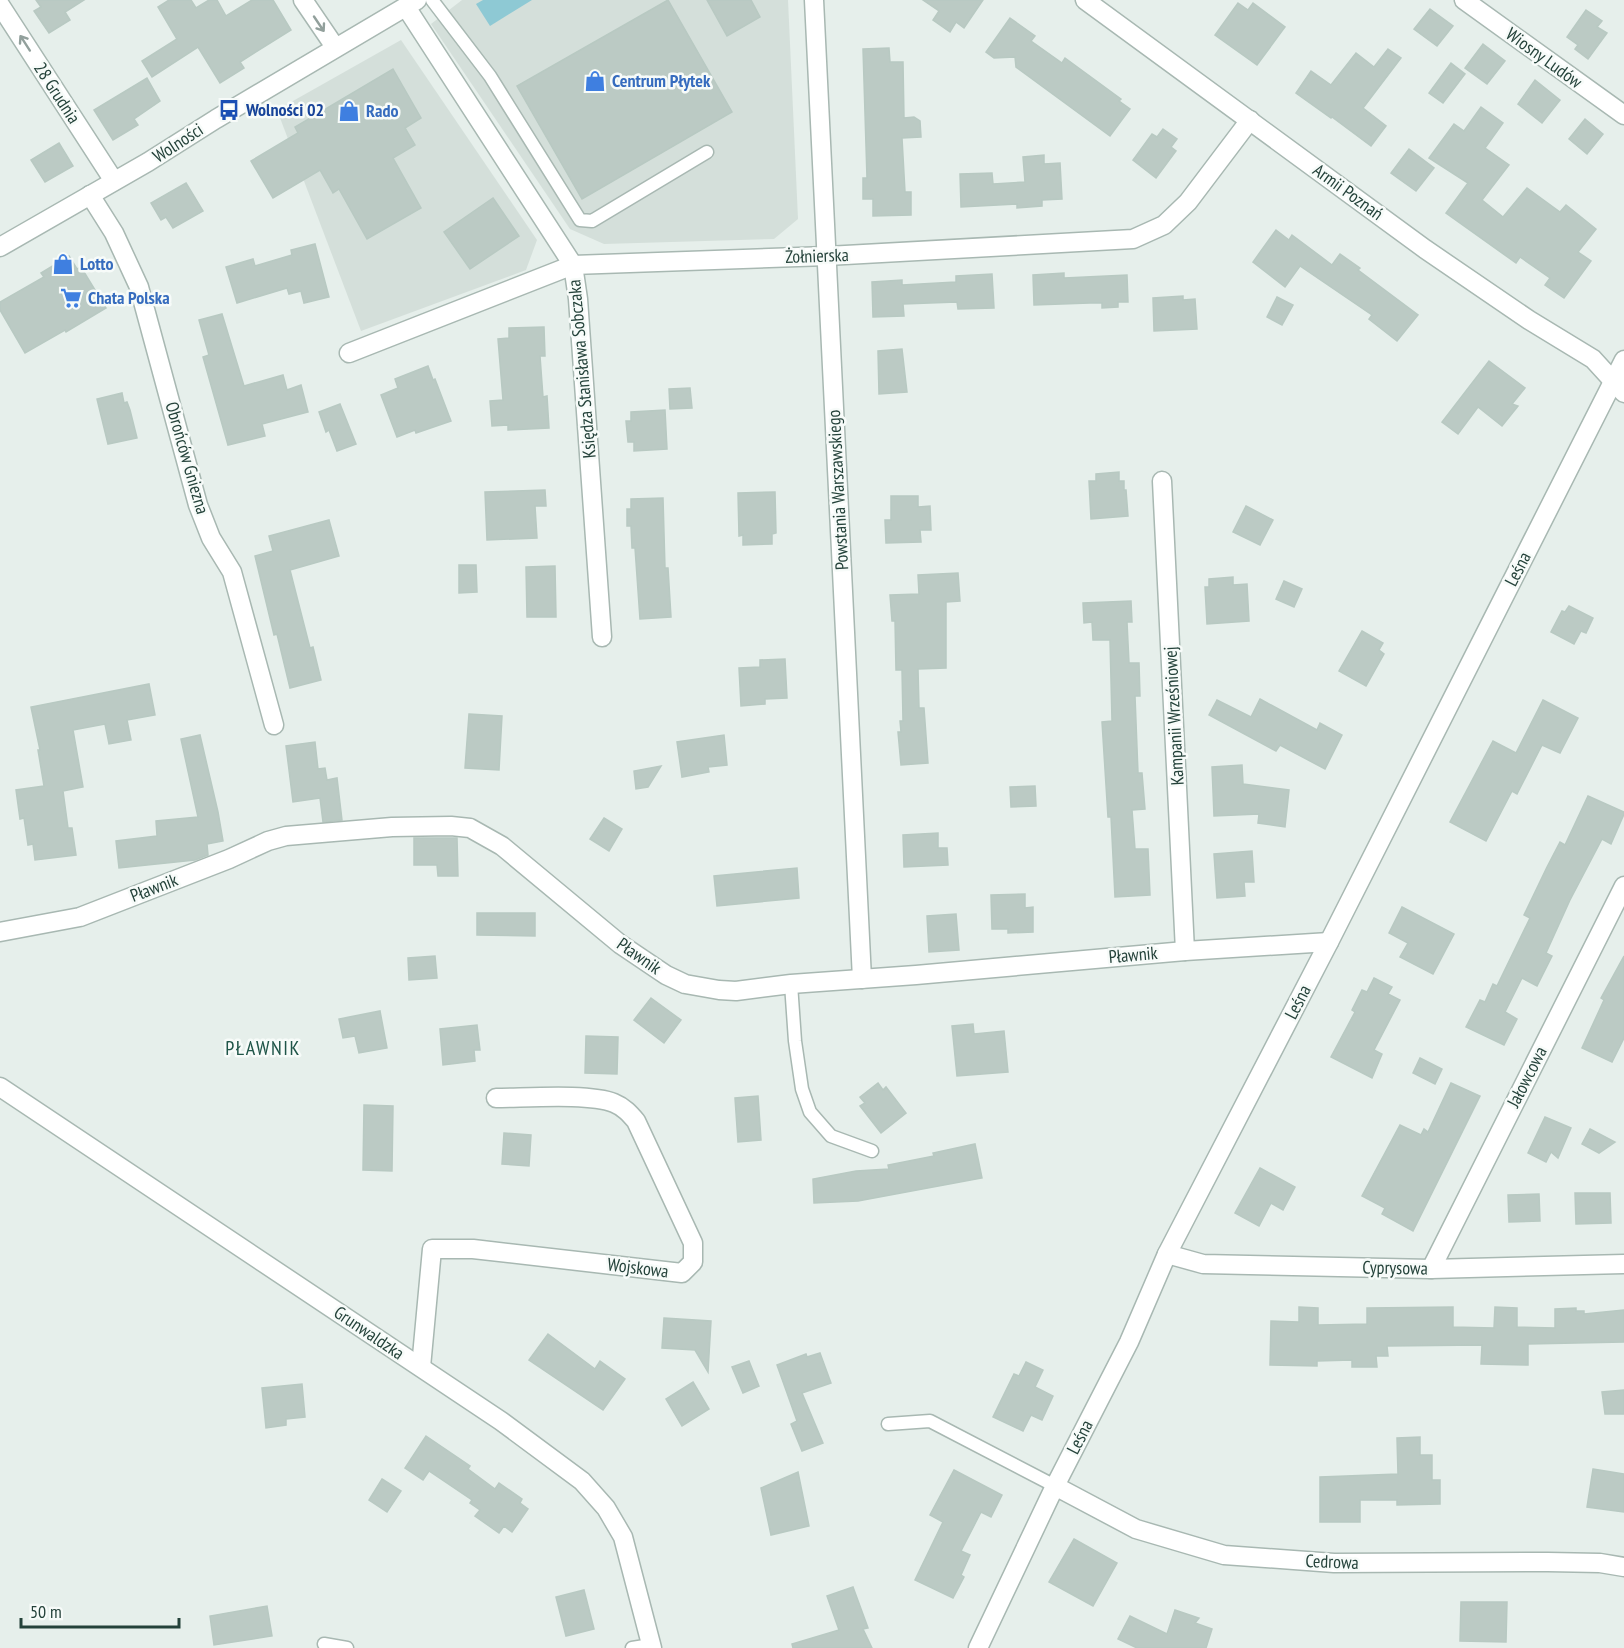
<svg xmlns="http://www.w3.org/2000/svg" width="1624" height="1648" viewBox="0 0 1624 1648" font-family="'PT Sans Narrow',sans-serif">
<rect width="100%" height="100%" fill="#e6efeb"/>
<g fill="#d4dfda">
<polygon points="462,0 788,0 798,219 774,239 604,244 570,229 431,24"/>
<polygon points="401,40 537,240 526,270 361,331 277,110"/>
</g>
<polygon fill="#8ec9d4" points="483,0 532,0 490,26 476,4"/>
<g fill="#bbcac4" stroke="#b8c9c2" stroke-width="1.5">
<polygon points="36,0 84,0 65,12 70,20 49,33 34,11 41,7"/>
<polygon points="169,0 191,0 196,8 209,0 217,0 226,16 252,0 273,0 291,30 240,62 244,68 220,83 198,47 152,77 142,61 177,39 158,7"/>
<polygon points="668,0 732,112 582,199 517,86"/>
<polygon points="707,0 751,0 760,17 727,36"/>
<polygon points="923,0 983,0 964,28 956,22 950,32 933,20 939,11"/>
<polygon points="1238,3 1248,10 1253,3 1285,27 1257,65 1215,35"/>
<polygon points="1430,9 1453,26 1437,46 1414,29"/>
<polygon points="1586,10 1602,21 1597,27 1607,33 1588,59 1575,49 1578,45 1567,37"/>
<polygon points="1010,18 1035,36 1031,41 1062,63 1065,58 1121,99 1119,101 1130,109 1110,136 1016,67 1015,57 994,58 986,52"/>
<polygon points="1483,44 1505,61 1487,84 1465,68"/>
<polygon points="889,48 890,62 903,62 904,118 914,117 920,121 921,137 902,138 905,192 911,192 911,215 873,216 873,199 863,199 863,178 867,178 863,49"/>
<polygon points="1388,49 1401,58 1363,108 1386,126 1371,146 1332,117 1331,118 1296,93 1311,71 1331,85 1356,53 1374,67"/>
<polygon points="1451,63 1465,74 1443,103 1429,93"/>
<polygon points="393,69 421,118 405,128 415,145 393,158 421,208 367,239 339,189 333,193 320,170 273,198 251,161 298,133 295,127"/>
<polygon points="147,78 160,101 134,119 138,125 113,140 94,110"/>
<polygon points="1535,80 1560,100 1542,123 1518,104"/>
<polygon points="1481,107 1503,123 1485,148 1509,165 1482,200 1503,217 1527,188 1560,212 1566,205 1596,229 1578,252 1591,261 1564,298 1545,285 1550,278 1520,257 1516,263 1446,213 1468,183 1429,158 1454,124 1464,131"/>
<polygon points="1585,119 1603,134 1587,154 1569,139"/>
<polygon points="1163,129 1177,139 1171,147 1176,151 1156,178 1133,160 1152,134 1157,137"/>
<polygon points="59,143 73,166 45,182 31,160"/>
<polygon points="1409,149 1434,168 1416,191 1391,173"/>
<polygon points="1044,155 1044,164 1060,163 1062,199 1042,200 1042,206 1017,208 1017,204 961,207 960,174 992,173 993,184 1025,182 1023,157"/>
<polygon points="186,183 203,211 173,228 166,217 161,220 151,203"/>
<polygon points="493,198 519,236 470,269 444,232"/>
<polygon points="1276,230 1289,240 1292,235 1332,265 1340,254 1360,268 1358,270 1418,315 1397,341 1369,319 1372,315 1300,266 1285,287 1253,262"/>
<polygon points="315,244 329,297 304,303 301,291 289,294 287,288 237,303 226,267 253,259 255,266 292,255 291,250"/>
<polygon points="69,256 77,269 81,267 106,308 66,332 65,330 25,353 0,310 0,302 44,277 41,273"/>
<polygon points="1064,273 1064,278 1127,275 1128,302 1118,302 1118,307 1102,308 1102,303 1090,303 1034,305 1033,275"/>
<polygon points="992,274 994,308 958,309 957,302 903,304 904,316 873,317 872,282 902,280 902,285 956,282 956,276"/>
<polygon points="1183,296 1183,300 1195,299 1197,329 1154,331 1153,298"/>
<polygon points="1277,297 1293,305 1282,325 1267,317"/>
<polygon points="222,314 244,386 283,375 287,390 301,385 308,412 262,424 265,436 228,445 203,357 209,355 199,320"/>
<polygon points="544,327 545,356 540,356 543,397 547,396 549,428 508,430 508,425 492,426 490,401 503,400 498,339 509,338 509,328"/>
<polygon points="902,349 907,392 879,394 878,351"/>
<polygon points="1489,361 1525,388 1512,404 1518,406 1502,426 1478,407 1458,434 1442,422"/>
<polygon points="428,366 433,380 435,379 451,421 416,433 415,430 397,437 381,395 398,388 395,379"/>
<polygon points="690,388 692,408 670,409 669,389"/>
<polygon points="122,393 124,403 127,402 130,410 137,438 108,444 97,399"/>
<polygon points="340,404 356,444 337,451 329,430 326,432 319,412"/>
<polygon points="665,410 667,449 634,451 634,442 628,442 626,421 631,421 631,412"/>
<polygon points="1119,472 1119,481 1124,481 1124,490 1126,490 1128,516 1091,519 1089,481 1096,481 1096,474"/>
<polygon points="545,490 546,506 535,506 537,538 487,540 485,492"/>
<polygon points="775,492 776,533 772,534 772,544 743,545 743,535 739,536 738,493"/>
<polygon points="891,496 918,496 918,507 930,506 931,530 920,530 921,542 886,543 885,520 891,520"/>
<polygon points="663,498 665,568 668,568 671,617 640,619 635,548 632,548 631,526 627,526 627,509 631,509 631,499"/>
<polygon points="1246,506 1273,520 1260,545 1233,532"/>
<polygon points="329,520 339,556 290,570 310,648 313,647 321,680 290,688 277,634 274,635 255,556 273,551 269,536"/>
<polygon points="459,565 476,565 477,592 459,593"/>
<polygon points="555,566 556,617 527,617 526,567"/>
<polygon points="958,573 960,601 946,602 946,668 918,669 919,708 924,708 928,763 901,765 898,732 901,732 900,721 903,721 902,670 896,670 895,621 892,621 890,595 919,594 918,575"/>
<polygon points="1233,577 1233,585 1247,584 1249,621 1207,624 1205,587 1209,587 1209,579"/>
<polygon points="1284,581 1302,589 1294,607 1276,599"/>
<polygon points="1131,601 1132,622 1127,622 1129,663 1139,663 1140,696 1135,696 1138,773 1142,773 1145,809 1132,810 1135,849 1148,849 1150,895 1115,897 1111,817 1108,817 1102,722 1112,721 1110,640 1093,640 1092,622 1084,623 1083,603"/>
<polygon points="1569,606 1593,618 1586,633 1581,631 1574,644 1551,632 1562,611 1565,612"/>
<polygon points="1362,631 1383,643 1379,650 1384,654 1366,686 1339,671"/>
<polygon points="785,659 787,698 765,699 765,704 741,706 739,668 760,667 760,660"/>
<polygon points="149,684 155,715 127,720 131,740 109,744 105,724 73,730 83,787 63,791 68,828 72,828 76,855 35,860 33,844 28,845 24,818 20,819 16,790 44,786 38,750 40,750 31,707"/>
<polygon points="1260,699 1317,730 1320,723 1342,735 1325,769 1280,745 1276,751 1209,715 1217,700 1251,717"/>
<polygon points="1543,700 1578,718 1560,753 1542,745 1517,794 1512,791 1486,841 1450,822 1493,741 1516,753"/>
<polygon points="469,714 502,716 499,770 465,768"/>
<polygon points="200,735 218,812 223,841 207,844 208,855 195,860 119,868 116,841 157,836 156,821 198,817 181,739"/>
<polygon points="724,735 727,765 708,767 709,772 682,777 677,742"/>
<polygon points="315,742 318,769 325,768 327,780 337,778 342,820 323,822 320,798 293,802 286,746"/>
<polygon points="1242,765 1243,784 1289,790 1285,827 1258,823 1259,814 1214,816 1212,767"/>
<polygon points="661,766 648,787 636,789 634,771"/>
<polygon points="1035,786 1036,806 1011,807 1010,787"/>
<polygon points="1588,796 1624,812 1624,814 1611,844 1602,839 1570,900 1546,953 1552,956 1537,986 1522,978 1505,1012 1517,1019 1504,1045 1466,1027 1480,1000 1485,1002 1493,984 1497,986 1530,918 1524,915 1547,867 1560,842 1565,845"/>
<polygon points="604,818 622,829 609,851 590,839"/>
<polygon points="938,833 938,848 947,848 948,865 904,867 903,835"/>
<polygon points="414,838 457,838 458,876 438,876 437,865 414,865"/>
<polygon points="1252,851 1254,882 1244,882 1245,896 1217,898 1214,854"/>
<polygon points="797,868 799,898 717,906 714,876"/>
<polygon points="1025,894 1025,908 1033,907 1033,932 1008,933 1008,929 992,929 991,895"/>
<polygon points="1402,907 1454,934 1433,974 1400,957 1408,943 1389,933"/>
<polygon points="477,913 535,913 535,936 477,935"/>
<polygon points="956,914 959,950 929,952 927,916"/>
<polygon points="435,956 437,978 409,980 408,958"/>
<polygon points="1624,956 1624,1038 1612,1062 1582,1048 1604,1000 1601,998"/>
<polygon points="1374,978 1392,987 1388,994 1400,1000 1374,1050 1382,1054 1372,1078 1331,1057 1355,1012 1352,1010 1362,990 1367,992"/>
<polygon points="651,998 681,1020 664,1043 634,1020"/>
<polygon points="380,1011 387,1048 359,1053 355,1036 343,1038 339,1019"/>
<polygon points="973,1024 974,1034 1004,1031 1008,1072 957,1076 952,1026"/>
<polygon points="477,1025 480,1050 474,1050 475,1061 443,1065 440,1029"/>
<polygon points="586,1036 618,1037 617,1074 585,1073"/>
<polygon points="1420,1058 1442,1069 1435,1084 1413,1073"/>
<polygon points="878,1083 883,1090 886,1087 906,1113 881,1133 860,1106 865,1103 860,1097"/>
<polygon points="1451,1083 1480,1096 1413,1231 1382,1214 1385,1208 1362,1196 1400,1125 1421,1135 1424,1129 1428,1132"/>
<polygon points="758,1096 761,1140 738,1142 735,1098"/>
<polygon points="364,1105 393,1106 392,1171 363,1170"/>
<polygon points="1545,1117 1571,1128 1558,1158 1551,1152 1546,1162 1528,1153"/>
<polygon points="1590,1129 1615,1142 1599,1153 1582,1144"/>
<polygon points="504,1133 531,1135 529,1166 502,1164"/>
<polygon points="975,1144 982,1178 858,1201 814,1203 813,1179 856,1171 889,1169 888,1165 934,1156 933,1153"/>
<polygon points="1260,1168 1295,1187 1283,1210 1271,1203 1259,1226 1235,1213"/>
<polygon points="1575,1193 1610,1193 1611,1223 1576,1224"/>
<polygon points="1539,1194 1540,1221 1509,1222 1508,1195"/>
<polygon points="1299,1307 1318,1308 1318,1325 1367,1324 1367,1308 1453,1307 1453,1327 1494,1328 1495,1307 1517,1308 1517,1327 1555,1328 1555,1309 1576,1308 1576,1311 1584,1311 1584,1314 1624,1310 1624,1342 1528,1344 1528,1365 1481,1364 1482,1345 1387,1346 1388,1356 1376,1356 1377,1367 1352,1367 1352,1360 1317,1361 1317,1366 1270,1365 1271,1321 1299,1322"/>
<polygon points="664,1318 711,1321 708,1372 695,1350 662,1348"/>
<polygon points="548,1334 595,1369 600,1361 625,1379 603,1410 529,1360"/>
<polygon points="820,1353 831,1383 802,1393 823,1443 802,1451 791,1424 797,1421 777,1365 806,1354 807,1357"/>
<polygon points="749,1361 759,1386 743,1393 732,1367"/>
<polygon points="1026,1362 1043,1370 1035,1387 1053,1396 1042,1420 1031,1415 1023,1431 993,1417 1014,1374 1019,1376"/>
<polygon points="693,1382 709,1409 682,1426 666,1399"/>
<polygon points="302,1384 305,1417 286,1419 286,1425 266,1428 262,1388"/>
<polygon points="1624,1390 1624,1414 1605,1414 1602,1392"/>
<polygon points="426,1436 470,1466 468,1469 495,1489 499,1483 522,1499 520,1503 528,1509 512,1532 504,1526 499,1533 475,1516 480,1510 470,1503 472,1500 429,1471 423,1480 405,1468"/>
<polygon points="1420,1437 1420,1455 1432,1455 1432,1480 1440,1480 1440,1504 1397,1505 1397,1500 1360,1500 1360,1522 1320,1522 1320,1477 1398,1474 1397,1438"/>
<polygon points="1593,1469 1624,1474 1624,1512 1587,1507"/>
<polygon points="954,1470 1002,1495 991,1517 981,1512 961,1551 970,1555 961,1575 964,1577 953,1598 915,1580 943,1522 930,1515"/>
<polygon points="798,1472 809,1526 771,1535 761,1488"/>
<polygon points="382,1479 401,1491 387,1512 369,1500"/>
<polygon points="1074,1539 1117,1563 1093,1606 1049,1582"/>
<polygon points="853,1587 868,1628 863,1629 872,1648 793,1648 792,1644 839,1630 827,1596"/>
<polygon points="584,1590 594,1629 566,1636 556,1597"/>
<polygon points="1461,1602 1507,1602 1506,1642 1460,1641"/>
<polygon points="267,1606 272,1636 214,1645 210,1616"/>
<polygon points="1175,1610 1199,1618 1195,1623 1212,1629 1206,1648 1137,1648 1118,1639 1130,1616 1167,1634"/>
</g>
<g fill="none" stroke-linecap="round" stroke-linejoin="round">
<defs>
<g id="service">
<polyline points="432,0 490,76 580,220 592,221 707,152"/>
<polyline points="791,984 795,1041 802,1089 810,1112 831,1136 872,1151"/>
<polyline points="888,1424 930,1421 1055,1486"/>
<polyline points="324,1644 347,1648"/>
<polyline points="632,1648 651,1645"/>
</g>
<g id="minor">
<polyline points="303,0 335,47"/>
<polyline points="814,0 862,979"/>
<polyline points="1085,0 1425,249 1529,320 1593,359 1624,393"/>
<polyline points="1464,0 1624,115"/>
<polyline points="0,5 114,181"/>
<polyline points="406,7 573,265 578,299 602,637"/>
<polyline points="90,195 114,233 139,287 198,505 211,538 232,572 274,725"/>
<polyline points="349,353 573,265 827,256 1133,239 1164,225 1188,202 1250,120"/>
<polyline points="1162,481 1185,951"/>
<polyline points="0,932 80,917 229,859 268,841 286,836 392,827 451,826 470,828 502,846 620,944 666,975 685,984 719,990 736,991 791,984 916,975 1185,951 1329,942"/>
<polyline points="0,1087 501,1421 582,1481 606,1508 623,1537 652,1648"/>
<polyline points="1167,1254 1203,1264 1431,1269 1624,1264"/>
<polyline points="1431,1269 1624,886"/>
<path d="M421,1367L432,1249H473L682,1273L693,1262V1243L636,1121C630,1114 624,1107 614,1103C590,1093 525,1098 496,1098"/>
<polyline points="1055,1486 1136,1529 1224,1555 1334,1563 1548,1562 1600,1563 1624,1567"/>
<polyline points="978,1648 1055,1486 1129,1342 1167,1254 1329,942 1624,360"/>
</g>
<polyline id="tertiary" points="0,247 148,162 216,119 417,0"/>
</defs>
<use href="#service" stroke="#a8b8b2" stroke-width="15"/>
<use href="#minor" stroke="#a8b8b2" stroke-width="21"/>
<use href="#tertiary" stroke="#a8b8b2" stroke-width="21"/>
<use href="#service" stroke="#fff" stroke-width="12"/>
<use href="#minor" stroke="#fff" stroke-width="18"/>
<use href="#tertiary" stroke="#fff" stroke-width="18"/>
</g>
<defs><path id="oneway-shaft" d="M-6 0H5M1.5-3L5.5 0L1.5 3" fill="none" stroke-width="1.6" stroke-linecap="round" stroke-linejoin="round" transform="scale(1.5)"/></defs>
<g stroke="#92a09c">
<use href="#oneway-shaft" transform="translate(319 24) rotate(56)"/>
<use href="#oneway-shaft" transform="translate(25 43) rotate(-123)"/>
</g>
<defs>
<symbol id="shop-bare" viewBox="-9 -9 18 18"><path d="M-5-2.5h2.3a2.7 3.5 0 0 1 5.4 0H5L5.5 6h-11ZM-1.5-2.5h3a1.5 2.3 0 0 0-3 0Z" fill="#3f7fe0" stroke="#f7fbf9" stroke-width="2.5" paint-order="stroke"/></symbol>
<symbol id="bus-bare" viewBox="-9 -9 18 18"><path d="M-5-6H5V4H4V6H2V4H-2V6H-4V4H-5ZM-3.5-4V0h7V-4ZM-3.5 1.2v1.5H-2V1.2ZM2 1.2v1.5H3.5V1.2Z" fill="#1a4fb4" stroke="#f7fbf9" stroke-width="2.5" paint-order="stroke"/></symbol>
<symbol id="supermarket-bare" viewBox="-9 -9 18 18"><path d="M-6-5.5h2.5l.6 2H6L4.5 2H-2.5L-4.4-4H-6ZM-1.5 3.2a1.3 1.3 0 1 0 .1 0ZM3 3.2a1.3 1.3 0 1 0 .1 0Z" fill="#3f7fe0" stroke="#f7fbf9" stroke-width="2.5" paint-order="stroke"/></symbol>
</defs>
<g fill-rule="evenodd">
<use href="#shop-bare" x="580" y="66" width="30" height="30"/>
<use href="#bus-bare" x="214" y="95" width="30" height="30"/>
<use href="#shop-bare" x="334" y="96" width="30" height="30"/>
<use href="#shop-bare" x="48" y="249" width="30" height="30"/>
<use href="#supermarket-bare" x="56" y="283" width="30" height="30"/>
</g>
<g text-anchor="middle" stroke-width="5" stroke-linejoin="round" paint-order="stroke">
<g font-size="18" fill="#24423a" stroke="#f7fbf9">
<text transform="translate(1544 58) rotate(36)" y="6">Wiosny Ludów</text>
<text transform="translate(57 93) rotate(57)" y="6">28 Grudnia</text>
<text transform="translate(178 143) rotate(-33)" y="6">Wolności</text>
<text transform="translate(1348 192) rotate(36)" y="6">Armii Poznań</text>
<text transform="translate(817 256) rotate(-2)" y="6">Żołnierska</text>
<text transform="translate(582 369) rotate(-95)" y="6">Księdza Stanisława Sobczaka</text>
<text transform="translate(187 458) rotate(74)" y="6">Obrońców Gniezna</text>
<text transform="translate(838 490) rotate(-93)" y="6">Powstania Warszawskiego</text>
<text transform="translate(1518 569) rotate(-63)" y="6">Leśna</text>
<text transform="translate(1174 716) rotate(-93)" y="6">Kampanii Wrześniowej</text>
<text transform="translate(154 888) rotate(-21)" y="6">Pławnik</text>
<text transform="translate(1133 955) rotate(-5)" y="6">Pławnik</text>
<text transform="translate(639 956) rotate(35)" y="6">Pławnik</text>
<text transform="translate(1298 1002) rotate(-63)" y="6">Leśna</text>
<text transform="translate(1527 1077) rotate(-63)" y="6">Jałowcowa</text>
<text transform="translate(638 1268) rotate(7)" y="6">Wojskowa</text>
<text transform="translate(1395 1268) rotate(1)" y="6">Cyprysowa</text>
<text transform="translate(369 1333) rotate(34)" y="6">Grunwaldzka</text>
<text transform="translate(1080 1437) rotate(-63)" y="6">Leśna</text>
<text transform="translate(1332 1562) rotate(2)" y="6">Cedrowa</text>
</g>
<g font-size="18" font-weight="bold" fill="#366cbe" stroke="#f7fbf9" text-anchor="start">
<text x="612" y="87">Centrum Płytek</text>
<text x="366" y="117">Rado</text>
<text x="80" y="270">Lotto</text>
<text x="88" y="304">Chata Polska</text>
</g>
<g font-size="18" font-weight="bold" fill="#164399" stroke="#f7fbf9" text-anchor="start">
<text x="246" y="116">Wolności 02</text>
</g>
<g font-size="20" letter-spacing="1.5" fill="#1f5548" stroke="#f7fbf9">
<text x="263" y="1055">PŁAWNIK</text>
</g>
</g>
<path d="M21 1618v9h158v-9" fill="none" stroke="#24423a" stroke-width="3"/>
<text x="30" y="1618" font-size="18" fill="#24423a" stroke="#f7fbf9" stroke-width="4.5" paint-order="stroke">50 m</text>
</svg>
